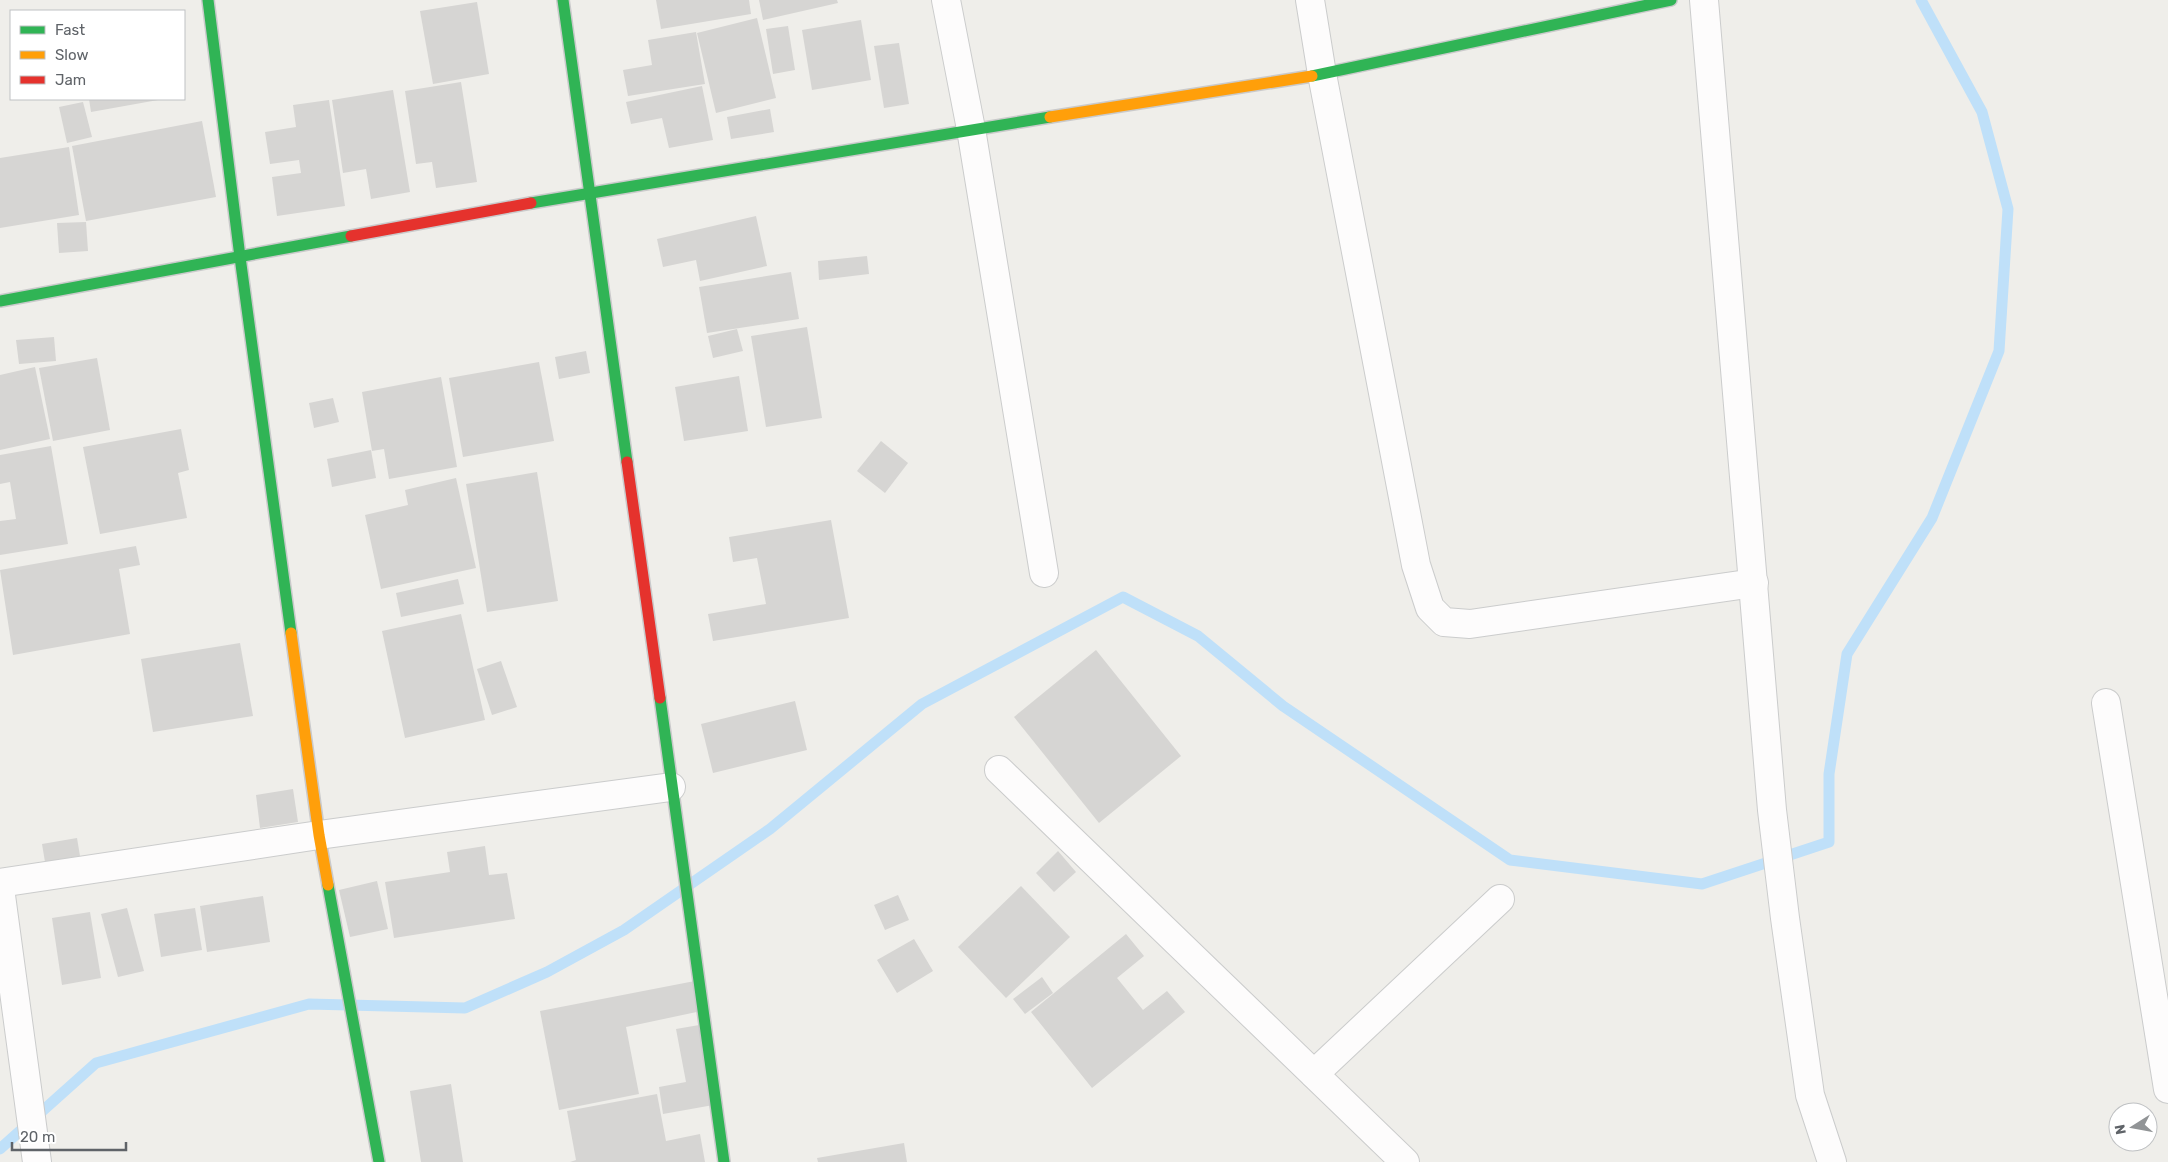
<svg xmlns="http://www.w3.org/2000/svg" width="2168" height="1162" viewBox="0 0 2168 1162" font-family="Rubik,sans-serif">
<rect width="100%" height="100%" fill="#efeeea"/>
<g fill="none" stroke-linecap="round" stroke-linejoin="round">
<polyline stroke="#bfe0f9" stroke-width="11" points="0,1149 96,1063 309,1004 465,1008 547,972 624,930 770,829 922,704 1123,597 1198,636 1283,706 1510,860 1702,884 1829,842 1829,774 1847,654 1932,518 1999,351 2008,209 1982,112 1921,0"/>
</g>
<g fill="#d6d5d3">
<polygon points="656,0 749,0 751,14 661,29"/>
<polygon points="759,0 837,0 838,3 763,20"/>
<polygon points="477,2 489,74 433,84 420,11"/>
<polygon points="757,18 776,98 716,113 697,33"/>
<polygon points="861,20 871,80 812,90 802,30"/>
<polygon points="788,26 795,70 773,74 766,29"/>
<polygon points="696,32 705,84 628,96 623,70 652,65 648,40"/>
<polygon points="899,43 909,104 884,108 874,46"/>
<polygon points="461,82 477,182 436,188 432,162 416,164 405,91"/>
<polygon points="702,86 713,140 669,148 662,118 631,124 626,102"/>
<polygon points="393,90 410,192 371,199 366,169 343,173 332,100"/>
<polygon points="89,99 157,99 158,100 91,112"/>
<polygon points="329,100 345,206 277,216 272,177 301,173 299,160 270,164 265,132 296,127 293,105"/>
<polygon points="83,102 92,137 67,143 59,107"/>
<polygon points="770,109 774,132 731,139 727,117"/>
<polygon points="202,121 216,197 86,221 72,146"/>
<polygon points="69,147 79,215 0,228 0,158"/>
<polygon points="756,216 767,266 700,281 696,260 663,267 657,239"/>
<polygon points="86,222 88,251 59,253 57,223"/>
<polygon points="867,256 869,274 819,280 818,261"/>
<polygon points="791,272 799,319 707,333 699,287"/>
<polygon points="807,327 822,418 766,427 751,336"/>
<polygon points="737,329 743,351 713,358 708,336"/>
<polygon points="54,337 56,361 19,364 16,340"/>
<polygon points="586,351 590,373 559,379 555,357"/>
<polygon points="97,358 110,430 53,441 39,368"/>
<polygon points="539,362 554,441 463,457 449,378"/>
<polygon points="35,367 50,439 0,450 0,375"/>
<polygon points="739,376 748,431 684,441 675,387"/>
<polygon points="441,377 457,467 389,479 384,449 372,451 362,392"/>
<polygon points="333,398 339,422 314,428 309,403"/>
<polygon points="181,429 189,470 178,473 187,518 100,534 83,447"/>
<polygon points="881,441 908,463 885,493 857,471"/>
<polygon points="51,446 68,544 0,555 0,521 16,519 10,482 0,484 0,455"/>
<polygon points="371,450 376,478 332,487 327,459"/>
<polygon points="537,472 558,601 487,612 466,484"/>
<polygon points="456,478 476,568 381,589 365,515 408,505 405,490"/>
<polygon points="831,520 849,618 713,641 708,614 766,604 757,558 733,562 729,537"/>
<polygon points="136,546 140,565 119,569 130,634 13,655 0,570"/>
<polygon points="458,579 464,604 401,617 396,593"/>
<polygon points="461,614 485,720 405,738 382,631"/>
<polygon points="240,643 253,716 153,732 141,659"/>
<polygon points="1096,650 1181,756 1099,823 1014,717"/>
<polygon points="501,661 517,707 492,715 477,669"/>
<polygon points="795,701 807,750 713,773 701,724"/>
<polygon points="293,789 298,822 260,828 256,795"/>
<polygon points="77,838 80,856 45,862 42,844"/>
<polygon points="485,846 489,875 507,873 515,919 394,938 385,882 450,872 447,852"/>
<polygon points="1058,851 1076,872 1054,892 1036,873"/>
<polygon points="377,881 388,929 350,937 339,890"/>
<polygon points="1021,886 1070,937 1006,998 958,947"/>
<polygon points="898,895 909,920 885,930 874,905"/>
<polygon points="263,896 270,942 207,952 200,906"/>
<polygon points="127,908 144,971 118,977 101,914"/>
<polygon points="195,908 202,950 161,957 154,914"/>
<polygon points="90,912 101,978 62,985 52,918"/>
<polygon points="1126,934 1144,956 1117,978 1143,1010 1167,991 1185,1012 1092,1088 1031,1012"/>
<polygon points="914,939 933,971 897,993 877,960"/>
<polygon points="1042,977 1053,993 1025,1014 1013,999"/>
<polygon points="700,980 706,1010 626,1027 639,1094 559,1110 540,1011"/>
<polygon points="705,1024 719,1104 663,1114 659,1087 686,1082 676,1029"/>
<polygon points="451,1084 463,1162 421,1162 410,1091"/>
<polygon points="657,1094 666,1141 700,1134 705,1162 570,1162 576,1160 567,1111"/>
<polygon points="904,1143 907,1162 818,1162 817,1158"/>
</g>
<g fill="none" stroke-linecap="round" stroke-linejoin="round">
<defs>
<g id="street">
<polyline points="946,0 971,129 1044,573"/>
<polyline points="1310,0 1322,74 1416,565 1430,608 1444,622 1470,624 1754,583"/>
<polyline points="1704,0 1772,810 1785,918 1810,1095 1832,1162"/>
<polyline points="2106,703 2168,1089"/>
<polyline points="999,770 1405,1162"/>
<polyline points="0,883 319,835 671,787"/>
<polyline points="0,888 37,1162"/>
<polyline points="1314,1074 1500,899"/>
</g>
<g id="fast">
<polyline points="208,0 240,257 291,633"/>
<polyline points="563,0 627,462"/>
<polyline points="1312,76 1671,0"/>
<polyline points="531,203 1050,117"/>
<polyline points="0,301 351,236"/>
<polyline points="660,698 724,1162"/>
<polyline points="328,885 379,1162"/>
</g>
<g id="slow">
<polyline points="1050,117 1312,76"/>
<polyline points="291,633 319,835 328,885"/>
</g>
<g id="jam">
<polyline points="351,236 531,203"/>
<polyline points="627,462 660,698"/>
</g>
</defs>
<use href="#street" stroke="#cbcccc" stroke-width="30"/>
<use href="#fast" stroke="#cacacb" stroke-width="14"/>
<use href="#slow" stroke="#cacacb" stroke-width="14"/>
<use href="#jam" stroke="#cacacb" stroke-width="14"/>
<use href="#street" stroke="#fdfcfc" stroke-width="28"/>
<use href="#fast" stroke="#30b455" stroke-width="11"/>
<use href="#slow" stroke="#ff9f0a" stroke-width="11"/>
<use href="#jam" stroke="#e5322d" stroke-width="11"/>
</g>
<rect x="10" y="10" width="175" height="90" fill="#ffffff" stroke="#bfc1c3"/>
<rect x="20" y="26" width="25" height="8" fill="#30b455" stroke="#bfc1c3"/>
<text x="55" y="35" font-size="15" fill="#5f6368">Fast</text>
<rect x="20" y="51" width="25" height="8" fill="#ff9f0a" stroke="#bfc1c3"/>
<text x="55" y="60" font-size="15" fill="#5f6368">Slow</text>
<rect x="20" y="76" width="25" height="8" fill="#e5322d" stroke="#bfc1c3"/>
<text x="55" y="85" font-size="15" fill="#5f6368">Jam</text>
<g transform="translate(2133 1127) rotate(259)"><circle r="24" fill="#ffffff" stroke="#bfc1c3"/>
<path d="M0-4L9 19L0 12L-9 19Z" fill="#919496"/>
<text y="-8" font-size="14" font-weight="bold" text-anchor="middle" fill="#5f6368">N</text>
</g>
<path d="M12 1142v8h114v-8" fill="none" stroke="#5f6368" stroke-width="2.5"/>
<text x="20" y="1142" font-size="15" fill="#5f6368" stroke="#ffffff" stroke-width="4" paint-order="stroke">20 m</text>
</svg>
